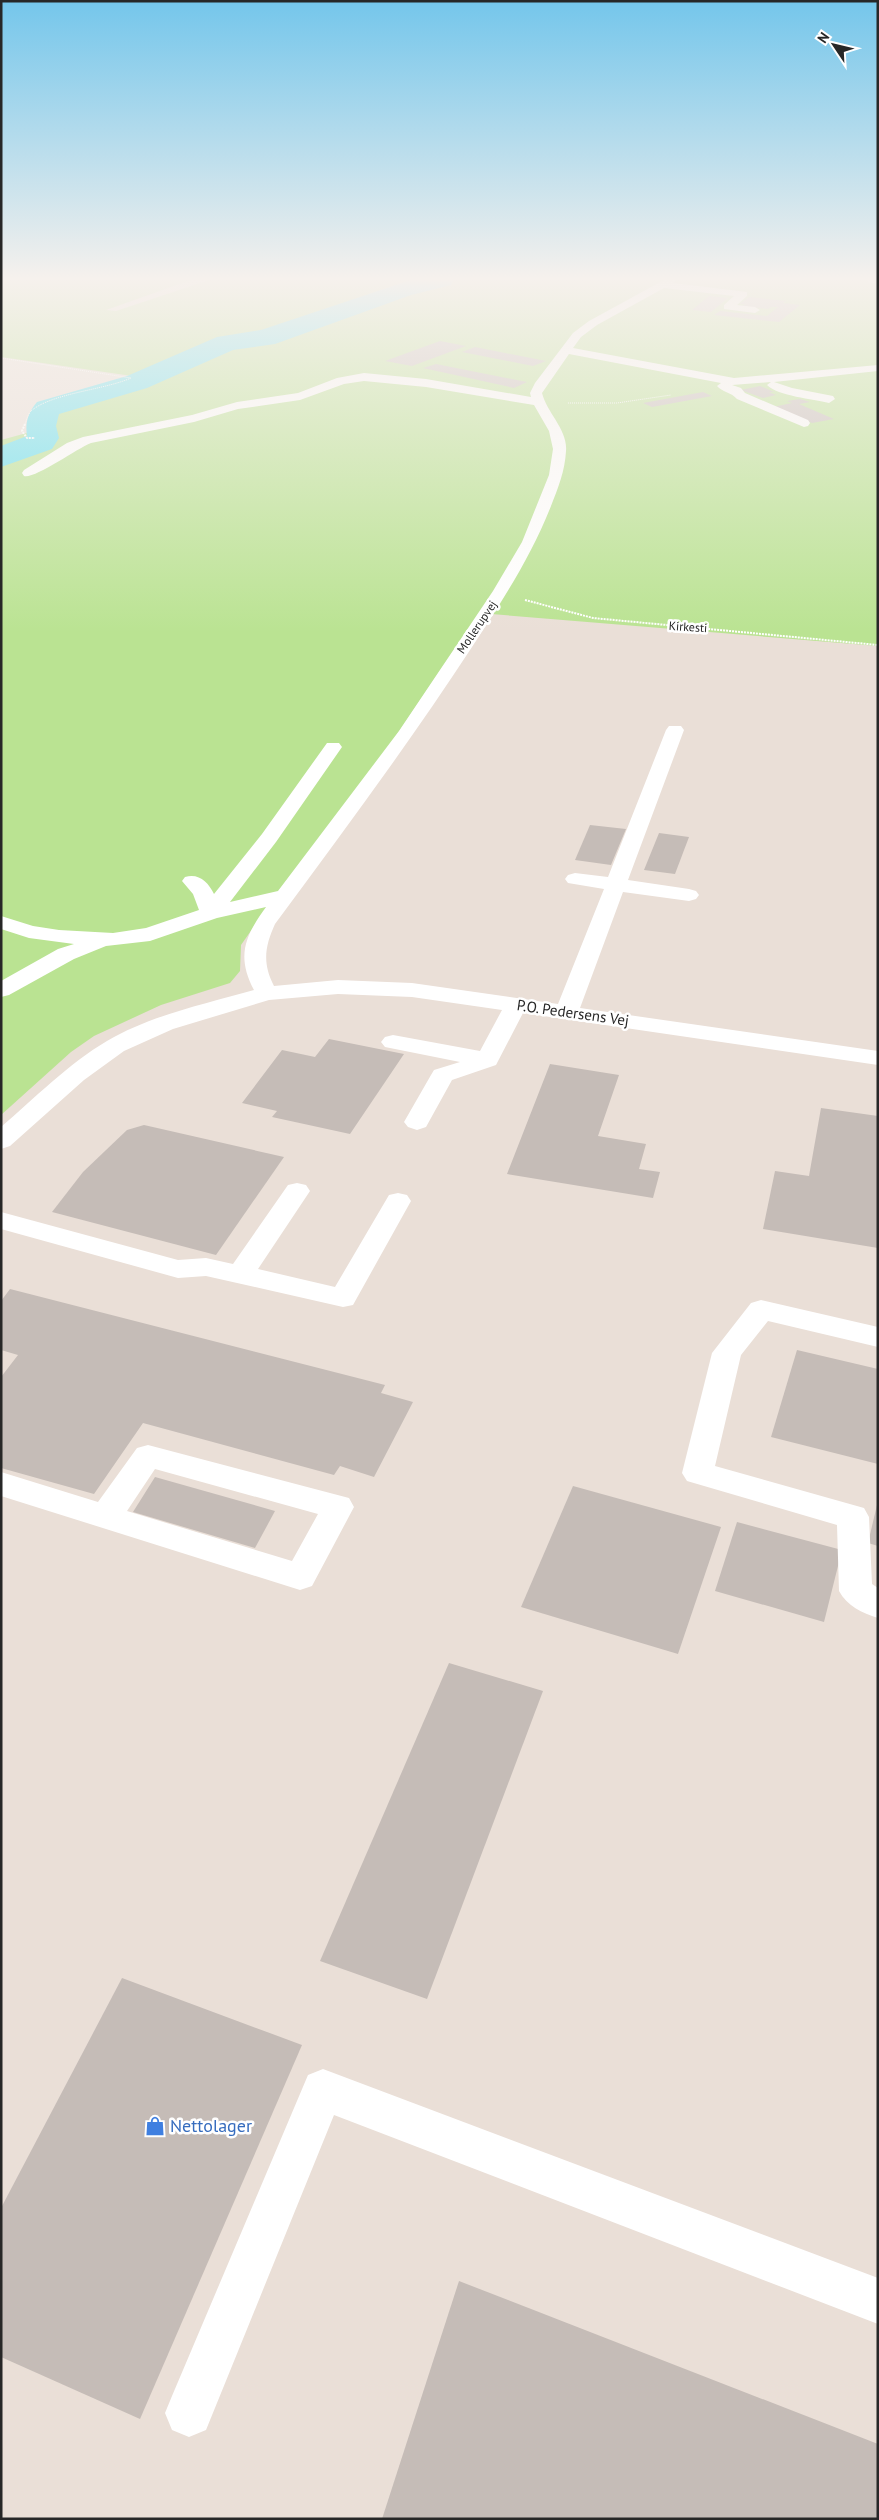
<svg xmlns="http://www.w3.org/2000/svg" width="879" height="2520" viewBox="0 0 879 2520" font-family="'PT Sans',sans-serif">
<rect width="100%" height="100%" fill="#eadfd7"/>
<polygon fill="#bae392" points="1,280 191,280 106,310 116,311 209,280 419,280 402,283 232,342 265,338 403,289 442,280 878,280 878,646 479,613 379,761 280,889 241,945 240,971 230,983 161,1005 94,1036 71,1052 1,1115 1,440 34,431 44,401 132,376 1,357"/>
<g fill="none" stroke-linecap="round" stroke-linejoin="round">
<path fill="#66e1f0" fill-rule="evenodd" d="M411,280H454L451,285L411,295L275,344L233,350L147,388L59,414L56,426L59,438L52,449L1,467V446L27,436C25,422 28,413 37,402L127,376L217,337L261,330Z"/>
</g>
<g fill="#c5bcb7">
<polygon points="709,296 728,298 711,312 692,310"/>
<polygon points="749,297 786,301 783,303 800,305 779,322 714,315 720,311 767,316 778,307 771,307 768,309 742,306 745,304 740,304"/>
<polygon points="440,341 466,346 412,366 385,361"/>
<polygon points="475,347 546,361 533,366 462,352"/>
<polygon points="436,364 527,382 514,388 423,368"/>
<polygon points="760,386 774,392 769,392 776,395 763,398 741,390"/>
<polygon points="703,392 712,396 652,407 643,403"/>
<polygon points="800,399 810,402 799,404 834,419 812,423 773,407 792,403 787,401"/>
<polygon points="590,825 626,829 611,865 575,860"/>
<polygon points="659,833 689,837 675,874 644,870"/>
<polygon points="329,1039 404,1054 350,1134 272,1117 277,1111 242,1103 282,1050 315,1057"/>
<polygon points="550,1064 619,1075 598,1136 646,1144 639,1169 660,1172 653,1198 507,1174"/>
<polygon points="821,1108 878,1116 878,1248 763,1229 775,1171 809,1176"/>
<polygon points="144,1125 284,1157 216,1255 52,1212 83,1172 127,1130"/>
<polygon points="10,1289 385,1385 381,1393 413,1402 374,1477 340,1466 334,1475 143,1423 94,1494 1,1468 1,1377 18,1355 1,1350 1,1301"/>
<polygon points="797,1350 878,1369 878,1464 771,1437"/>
<polygon points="155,1477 275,1511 255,1548 133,1512"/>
<polygon points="573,1486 721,1527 678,1654 521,1607"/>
<polygon points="877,1505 878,1505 878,1546 868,1543"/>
<polygon points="737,1522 842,1550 824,1622 715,1591"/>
<polygon points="449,1663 543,1691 427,1999 320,1961"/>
<polygon points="122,1978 302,2045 140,2419 1,2357 1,2208"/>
<polygon points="459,2281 878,2444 878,2519 382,2519"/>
</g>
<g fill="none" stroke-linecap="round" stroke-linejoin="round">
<g stroke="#fff" stroke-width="1" stroke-dasharray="1 1" stroke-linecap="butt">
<path d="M1,358L131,378C104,390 52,393 31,411C28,414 26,421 25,425"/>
<polyline points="568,403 617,403 671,395"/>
</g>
<g stroke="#fff" stroke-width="2" stroke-dasharray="2 1" stroke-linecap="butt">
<polyline points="25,424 22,431 27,438 35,438"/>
<polyline points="525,600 593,618 878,645"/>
</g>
<g fill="#fff" fill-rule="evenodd">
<path d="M664,280H676L673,283L747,292V296L737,305L755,307L760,310L755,313L724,309V305L734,296L664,288L597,325L581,337L573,348L734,378L878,365V371L774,382L792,388L833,396L835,399L829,403C813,399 778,396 767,385L771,382L732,385L741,388L745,393L808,420L810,423L808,426L804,427L737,399C731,392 722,392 717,386L721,383L569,354L542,393C547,413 568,430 566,451C565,471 558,488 551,506C531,557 502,601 472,647C410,742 343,832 275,924C265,946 262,963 274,986L338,980L412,983L558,1004L604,889L568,883L565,879L568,875L575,873L608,877L666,730L669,726H681L684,730L628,880L689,889L696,891L699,895L696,899L689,901L623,892L580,1008L878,1051V1065L523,1013L496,1065L452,1080L426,1127L417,1130L408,1127L404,1122L431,1075L434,1070L460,1062L385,1047L381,1042L385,1037L393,1035L480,1051L502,1010L412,997L338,994L269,1000L173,1029L124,1051L84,1080L10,1146L1,1149V1127C35,1098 68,1064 107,1041C151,1015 205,1004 254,990C236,956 245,936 266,907L217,918L150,941L106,946L74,959L9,995L1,997V981L58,949L74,944L29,938L1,929V916L33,926L59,930L113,933L146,928L199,910L193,894L182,881L185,877C199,873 208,882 214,894L262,834L327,743H339L342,747L276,842L230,902L278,891L399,731L493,591L522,542L549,475L553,449L549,431L534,405L426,387L364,381L344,384L300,400L238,409L194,422L91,443C76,449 35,479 24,476L22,473L24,470L67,443L83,437L192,415L237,402L298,393L337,378L364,373L426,379L531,397L530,393L535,383L573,333L589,321Z"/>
<polygon points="868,280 878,280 878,284 869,282"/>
<polygon points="297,1183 306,1185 310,1191 258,1269 335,1287 389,1195 398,1193 407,1195 411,1201 353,1305 343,1307 206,1276 178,1278 1,1229 1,1212 178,1260 206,1258 233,1264 288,1185"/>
<path d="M761,1300L878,1327V1347L768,1321L741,1355L715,1466L864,1508L869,1517L872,1584L878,1588V1618C862,1613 847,1606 839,1591L837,1525L687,1481L682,1473L712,1353L751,1303Z"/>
<path d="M148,1445L349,1498L354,1507L312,1586L300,1590L1,1496V1472L98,1502L137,1448ZM155,1469L318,1514L292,1561L127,1511Z"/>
<polygon points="323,2069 878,2278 878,2324 334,2115 206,2430 189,2437 172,2430 165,2413 172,2396 308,2075"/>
</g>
</g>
<linearGradient id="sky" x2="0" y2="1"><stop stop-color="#74c6eb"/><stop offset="0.44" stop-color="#f6f1ed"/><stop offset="1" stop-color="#f6f1ed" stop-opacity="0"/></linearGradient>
<rect width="879" height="633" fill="url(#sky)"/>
<defs>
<symbol id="shop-bare" viewBox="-9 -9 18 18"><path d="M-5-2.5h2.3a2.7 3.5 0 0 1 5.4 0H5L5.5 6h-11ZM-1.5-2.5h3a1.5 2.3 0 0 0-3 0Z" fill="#3f7fe0" stroke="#fff" stroke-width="2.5" paint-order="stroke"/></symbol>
</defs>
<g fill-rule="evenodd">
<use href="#shop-bare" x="141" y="2112" width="28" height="28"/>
</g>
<g text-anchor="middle" stroke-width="5" stroke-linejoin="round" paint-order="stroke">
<g font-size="12" fill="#272727" stroke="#fff">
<text transform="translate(477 627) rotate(-56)" y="4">Mollerupvej</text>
<text transform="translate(688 627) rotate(4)" y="4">Kirkesti</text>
</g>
<g font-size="15" fill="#272727" stroke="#fff">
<text transform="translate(573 1013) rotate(8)" y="5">P.O. Pedersens Vej</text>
</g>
<g font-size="18" fill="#366cbe" stroke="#fff" text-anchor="start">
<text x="170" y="2132">Nettolager</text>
</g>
</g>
<rect width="879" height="2520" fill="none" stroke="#272727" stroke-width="5"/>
<g transform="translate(834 45) rotate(305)" stroke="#ffffff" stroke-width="4" paint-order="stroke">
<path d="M0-4L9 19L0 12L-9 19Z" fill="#272727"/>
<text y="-8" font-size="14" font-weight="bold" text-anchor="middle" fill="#272727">N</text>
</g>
</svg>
